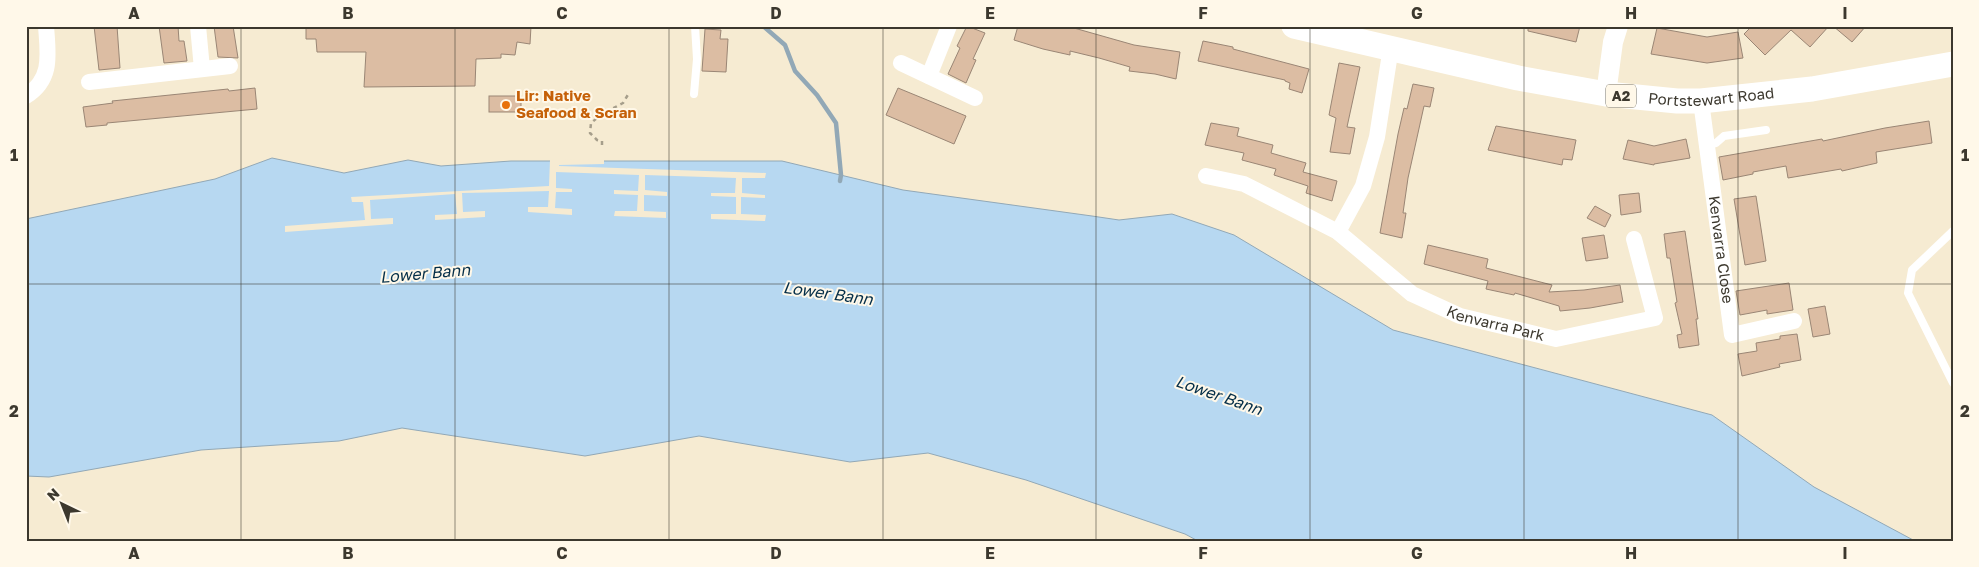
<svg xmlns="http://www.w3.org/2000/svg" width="1979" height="567" viewBox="0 0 1979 567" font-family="'Golos Text',sans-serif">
<rect width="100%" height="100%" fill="#f6ebd2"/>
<polygon fill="#b7d8f1" stroke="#92a8b6" points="272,158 344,173 408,160 441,166 511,161 782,161 903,190 1092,216 1119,220 1172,214 1234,235 1393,330 1712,415 1814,487 1915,541 1198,541 1185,534 1026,480 928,453 850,462 699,436 585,456 402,428 339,441 201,450 49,477 26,476 26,219 215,179"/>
<polygon fill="#f6ebd2" points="604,159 604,164 559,165 559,166 766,173 765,178 742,178 742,193 765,195 765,198 741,197 741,214 766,215 765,221 711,219 711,214 736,214 736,197 711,196 711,193 735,193 736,178 645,175 645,190 667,192 667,196 644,195 644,211 666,212 666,218 614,216 615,211 637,211 638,195 614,194 614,190 638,191 639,175 556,172 556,188 572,189 572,192 556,192 555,208 572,209 572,215 528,212 528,207 548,207 549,191 462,193 463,212 485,211 485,217 435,220 435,215 457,214 455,194 370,200 371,219 393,218 393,224 285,232 285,226 365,220 363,202 352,202 351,197 549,186 550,160"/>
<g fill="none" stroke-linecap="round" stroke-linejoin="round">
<polyline stroke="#92a8b6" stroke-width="4.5" points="763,26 785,45 795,71 817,95 836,123 841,175 840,181"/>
</g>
<g fill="#dcbda3" stroke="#9a8675">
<polygon points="94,26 117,26 120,68 99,70"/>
<polygon points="159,26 178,26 179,41 184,41 187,61 164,63"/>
<polygon points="214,26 233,26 238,58 218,57"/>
<polygon points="306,26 531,26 530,44 517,42 515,55 501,54 501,58 476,59 475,86 364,87 366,52 317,52 316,39 306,39"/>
<polygon points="967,26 985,33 973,59 976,60 966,83 948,74 960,48 957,46"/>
<polygon points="1018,26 1074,26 1074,28 1134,45 1180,52 1176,79 1155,74 1129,71 1130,67 1099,58 1070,51 1070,55 1043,49 1014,40"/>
<polygon points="1528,26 1580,26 1576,42 1528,31"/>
<polygon points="1752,26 1829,26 1810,47 1791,30 1765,55 1744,34"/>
<polygon points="1833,26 1866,26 1852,42"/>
<polygon points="1657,28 1707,37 1738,32 1743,58 1707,63 1651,54"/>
<polygon points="705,29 721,30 720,39 728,39 726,72 702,71"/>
<polygon points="1203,41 1233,47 1233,49 1309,69 1302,93 1289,89 1290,83 1285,81 1285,80 1198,61"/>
<polygon points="1339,63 1360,67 1347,127 1355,128 1350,154 1330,152 1336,118 1329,115"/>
<polygon points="1413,84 1434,88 1430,107 1424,106 1408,178 1403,213 1406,213 1402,238 1380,233 1398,134 1404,108 1407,109"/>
<polygon points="255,88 257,109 107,123 107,125 86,127 83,107 113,103 112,101 228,89 229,91"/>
<polygon points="898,88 966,116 954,144 886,115"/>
<rect x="489" y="96" width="32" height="16"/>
<polygon points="1929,121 1932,143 1876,152 1877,163 1842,171 1841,169 1788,178 1786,166 1753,172 1753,174 1723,180 1719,157 1822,139 1823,141 1885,128"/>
<polygon points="1211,123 1239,128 1237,136 1273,145 1271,153 1306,163 1303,172 1337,181 1332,201 1306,193 1308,186 1274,175 1276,169 1242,160 1244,153 1205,145"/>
<polygon points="1496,126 1576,140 1572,160 1563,159 1562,165 1488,150"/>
<polygon points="1686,139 1690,158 1654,164 1654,165 1623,159 1628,140 1654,146"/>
<polygon points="1639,193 1641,212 1621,215 1619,195"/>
<polygon points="1756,196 1766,261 1745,265 1734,199"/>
<polygon points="1595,206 1611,215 1605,227 1587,218"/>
<polygon points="1685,231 1698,319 1696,319 1699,345 1679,348 1677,335 1682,334 1675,303 1677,302 1670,258 1667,258 1664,234"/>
<polygon points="1604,235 1608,258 1586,261 1582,238"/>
<polygon points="1428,245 1488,259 1486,268 1552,285 1549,292 1584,290 1620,285 1623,302 1590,308 1560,311 1559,306 1515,293 1514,295 1486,289 1488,281 1424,264"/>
<polygon points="1789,283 1793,310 1767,314 1767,310 1740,315 1736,291"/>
<polygon points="1825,306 1830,334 1813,337 1808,309"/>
<polygon points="1797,334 1801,360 1779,364 1780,367 1742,376 1738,354 1757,351 1756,343 1780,339 1780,336"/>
</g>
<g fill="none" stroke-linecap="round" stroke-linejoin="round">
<polyline stroke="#a69e8b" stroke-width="2.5" stroke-dasharray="4 4" stroke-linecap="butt" points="602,145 602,141 597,140 590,133 591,123 602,114 623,103 629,93"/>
<g stroke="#fff" stroke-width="8">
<polyline points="694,94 697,59 695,26"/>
<polyline points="1707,145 1716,143 1724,136 1766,130"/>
<polyline points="1953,231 1912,270 1908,293 1953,383"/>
</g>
<g stroke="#fff" stroke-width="16">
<polyline points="198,26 202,69"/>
<polyline points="901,63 975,98"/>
<polyline points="929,76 949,26"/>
<polyline points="89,82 230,66"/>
<path d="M26,96C53,79 48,54 46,26"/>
<path id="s1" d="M1701,101L1732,335L1794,321"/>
<path id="s2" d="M1206,176L1244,184L1338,232L1412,294L1460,316L1556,339L1655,318L1634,239"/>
<polyline points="1338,232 1363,186 1377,137 1391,47"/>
</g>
<polyline stroke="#fff" stroke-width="20" points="1606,94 1613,42 1618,26"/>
<path stroke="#fff" stroke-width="25" id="s3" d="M1294,26L1518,78L1606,94L1677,101H1701L1812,89L1953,64"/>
</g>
<path fill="none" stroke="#3c382e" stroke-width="1" stroke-opacity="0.55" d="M241,26V541M455,26V541M669,26V541M883,26V541M1096,26V541M1310,26V541M1524,26V541M1738,26V541M26,284H1953"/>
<circle fill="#e8710a" stroke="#fff8e9" stroke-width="2" cx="506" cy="105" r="5"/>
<g text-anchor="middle" stroke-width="4" stroke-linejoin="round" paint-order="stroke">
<rect fill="#fff8e9" stroke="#767266" stroke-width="1" x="1606" y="84.5" width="30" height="23" rx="4"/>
<g font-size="14" font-weight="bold" fill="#3c382e">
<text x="1621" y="101">A2</text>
</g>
<g font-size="15" font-weight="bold" fill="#c56008" stroke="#fff8e9" text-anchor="start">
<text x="516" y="101">Lir: Native<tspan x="516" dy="17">Seafood &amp; Scran</tspan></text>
</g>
<g font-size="15" fill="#3c382e" stroke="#fff8e9">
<text dy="5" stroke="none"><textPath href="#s3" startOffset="425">Portstewart Road</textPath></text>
<text dy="5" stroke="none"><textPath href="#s1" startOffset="150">Kenvarra Close</textPath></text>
<text dy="5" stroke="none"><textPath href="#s2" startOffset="330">Kenvarra Park</textPath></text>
</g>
<g font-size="16" font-style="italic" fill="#042e48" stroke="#fff8e9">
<text transform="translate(425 273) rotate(-5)" y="6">Lower Bann</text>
<text transform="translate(828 293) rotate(8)" y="6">Lower Bann</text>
<text transform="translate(1219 395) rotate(19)" y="6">Lower Bann</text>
</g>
</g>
<rect width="1979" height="567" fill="none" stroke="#fff8e9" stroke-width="55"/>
<g transform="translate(62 504) rotate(317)" stroke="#fff8e9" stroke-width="4" paint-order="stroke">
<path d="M0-4L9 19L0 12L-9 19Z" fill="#3c382e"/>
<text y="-8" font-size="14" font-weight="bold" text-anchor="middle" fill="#3c382e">N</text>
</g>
<rect x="28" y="28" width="1924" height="512" fill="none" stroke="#3c382e" stroke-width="2"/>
<g font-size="16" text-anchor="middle" font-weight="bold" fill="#3c382e">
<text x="134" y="19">A</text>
<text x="348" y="19">B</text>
<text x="562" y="19">C</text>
<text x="776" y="19">D</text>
<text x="990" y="19">E</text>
<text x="1203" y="19">F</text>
<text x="1417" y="19">G</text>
<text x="1631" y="19">H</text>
<text x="1845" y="19">I</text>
<text x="14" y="161">1</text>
<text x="1965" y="161">1</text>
<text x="14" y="417">2</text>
<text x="1965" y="417">2</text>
<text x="134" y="559">A</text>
<text x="348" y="559">B</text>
<text x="562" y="559">C</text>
<text x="776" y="559">D</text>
<text x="990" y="559">E</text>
<text x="1203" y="559">F</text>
<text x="1417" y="559">G</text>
<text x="1631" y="559">H</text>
<text x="1845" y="559">I</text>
</g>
</svg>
